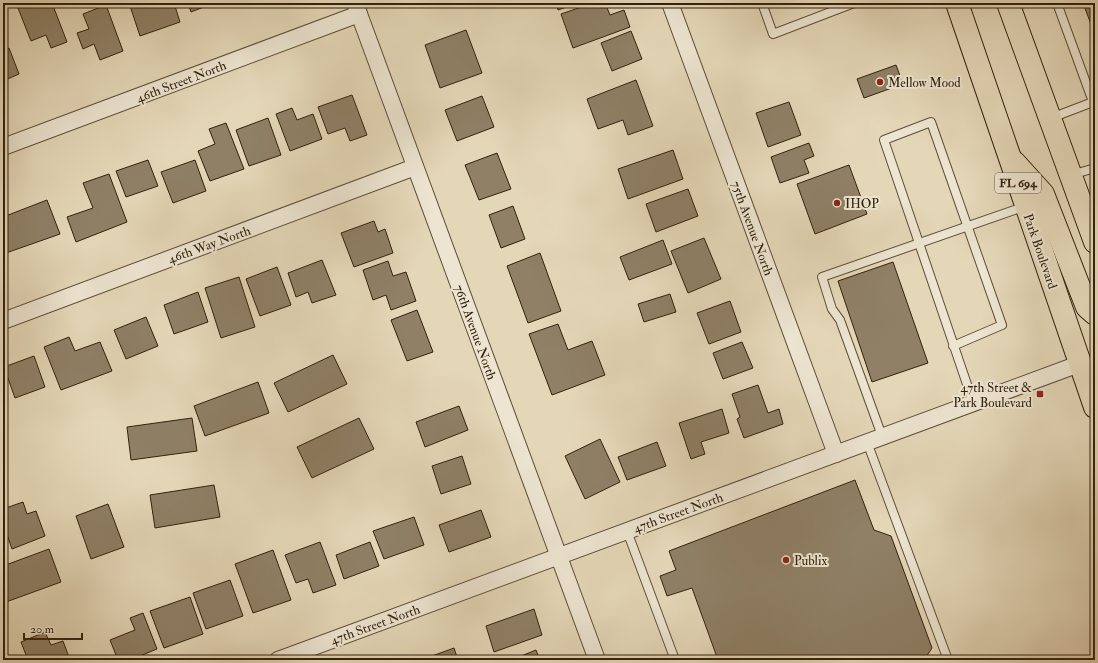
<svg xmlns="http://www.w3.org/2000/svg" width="1098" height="663" viewBox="0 0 1098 663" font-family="'IM FELL Double Pica',serif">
<rect width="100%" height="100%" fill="#e4d7b8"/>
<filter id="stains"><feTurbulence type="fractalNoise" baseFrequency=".005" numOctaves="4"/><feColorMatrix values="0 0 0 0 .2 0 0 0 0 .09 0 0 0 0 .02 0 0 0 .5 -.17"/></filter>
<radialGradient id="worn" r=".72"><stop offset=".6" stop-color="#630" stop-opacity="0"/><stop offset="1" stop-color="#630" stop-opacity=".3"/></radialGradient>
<g fill="#8f8066" stroke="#32210d">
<polygon points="16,3 52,3 67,42 51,48 46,35 31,41"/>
<polygon points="129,3 174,3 180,22 140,36"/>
<polygon points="188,3 214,3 191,12"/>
<polygon points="556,3 578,3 558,10"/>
<polygon points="593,3 605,3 610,15 624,10 630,27 573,48 561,14"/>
<polygon points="1083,3 1095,3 1095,35"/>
<polygon points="106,5 123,51 100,60 94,44 83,49 77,33 89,29 83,14"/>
<polygon points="466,30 482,73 440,88 425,45"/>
<polygon points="631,31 642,59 612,71 601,43"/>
<polygon points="9,48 19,74 3,81 3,51"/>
<polygon points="896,65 903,84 864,98 857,79"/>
<polygon points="636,80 653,126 628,135 623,120 598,129 587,99"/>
<polygon points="352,95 367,135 350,141 345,128 328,134 318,107"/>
<polygon points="482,96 494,127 457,141 445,110"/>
<polygon points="789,102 801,135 768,147 756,113"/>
<polygon points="292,108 297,120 313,114 322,139 290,151 276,114"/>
<polygon points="268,118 281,155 249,166 236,130"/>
<polygon points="226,123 244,169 210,181 198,151 215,144 209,129"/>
<polygon points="809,143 814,156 804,160 809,173 780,183 771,157"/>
<polygon points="673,150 683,179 628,199 618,169"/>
<polygon points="497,153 511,189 479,200 465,165"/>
<polygon points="148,160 158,186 126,197 116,171"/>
<polygon points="195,160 206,191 173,203 161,172"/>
<polygon points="849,165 867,214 815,234 797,184"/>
<polygon points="109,174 127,222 76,242 67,217 93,208 83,183"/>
<polygon points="688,189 698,216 656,232 646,204"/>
<polygon points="47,200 60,234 6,253 3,246 3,217"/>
<polygon points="513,206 525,239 501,248 489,215"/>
<polygon points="374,221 378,232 385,229 393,253 354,267 341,233"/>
<polygon points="704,238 721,279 688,293 671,251"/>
<polygon points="663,240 672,264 629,280 620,257"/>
<polygon points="540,253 561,311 528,323 507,266"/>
<polygon points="322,260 336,295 312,303 308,292 296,297 288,273"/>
<polygon points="388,261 393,276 406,272 416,301 391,310 386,295 373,300 363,270"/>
<polygon points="893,262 928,363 872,382 838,281"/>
<polygon points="277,267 291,305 260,316 246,279"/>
<polygon points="239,277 255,327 221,338 205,288"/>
<polygon points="198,292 208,322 174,334 164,305"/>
<polygon points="670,294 676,312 644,322 638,304"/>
<polygon points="730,301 741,332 709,344 697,313"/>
<polygon points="417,310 433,352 407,361 391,320"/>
<polygon points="146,317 158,346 126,359 114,330"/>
<polygon points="558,324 568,350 592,341 605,375 552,395 529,334"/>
<polygon points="69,337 75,351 100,342 112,371 61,390 44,347"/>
<polygon points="742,342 753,368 723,379 713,353"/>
<polygon points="333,355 347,384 288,412 274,383"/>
<polygon points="34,356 45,387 15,398 4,367"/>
<polygon points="258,382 269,413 205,436 194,406"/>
<polygon points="758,385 768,413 779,409 783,424 744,438 737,419 740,417 732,394"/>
<polygon points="459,406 468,430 425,447 416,422"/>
<polygon points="722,409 729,433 701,442 705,454 691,459 679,423"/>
<polygon points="192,418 197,451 131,460 127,427"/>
<polygon points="359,418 374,449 312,478 297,447"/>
<polygon points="600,439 620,482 585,499 565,456"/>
<polygon points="657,442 666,466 627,480 618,457"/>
<polygon points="462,456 471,484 441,494 432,466"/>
<polygon points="855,480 874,530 891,536 932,648 924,660 718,660 692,588 667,596 660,576 676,570 669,551"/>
<polygon points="214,485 220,517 155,528 150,495"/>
<polygon points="23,502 27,514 36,511 45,536 12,549 3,523 3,509"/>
<polygon points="108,504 124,547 91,559 76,516"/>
<polygon points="481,510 491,537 449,552 439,525"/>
<polygon points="414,517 424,545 384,559 373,531"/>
<polygon points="320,542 336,585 313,593 308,579 296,583 285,555"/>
<polygon points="370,542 379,566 344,579 336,555"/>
<polygon points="49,549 61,582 6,602 3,593 3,566"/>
<polygon points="273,550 291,600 253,613 235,564"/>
<polygon points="230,580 243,616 206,629 193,593"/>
<polygon points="190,597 203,634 164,648 150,611"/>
<polygon points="534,609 542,635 494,652 486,626"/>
<polygon points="143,613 157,649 130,660 118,660 110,640 135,630 130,618"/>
<polygon points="45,632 51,645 63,641 70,660 28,660 21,642"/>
<polygon points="454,648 458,660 421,660"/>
<polygon points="536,650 540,660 511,660"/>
</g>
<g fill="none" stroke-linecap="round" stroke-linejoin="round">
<defs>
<g id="lane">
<polyline points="762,3 773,34 854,3"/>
<polyline points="1051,118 1093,102 1057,3"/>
<polyline points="1071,175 1095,168"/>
<polyline points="953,346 1002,325 931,122 884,140 973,402"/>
<polyline points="882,436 840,320 832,309 822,277 1026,206"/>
<polyline points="867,442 948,660"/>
<polyline points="627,531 675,660"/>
</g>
<g id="street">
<polyline points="355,3 597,660"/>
<polyline points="670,3 836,454"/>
<polyline points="3,147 359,14"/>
<polyline points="3,321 415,167"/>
<polyline points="278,660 1079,364"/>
</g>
<g id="primary">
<polyline points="957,3 1095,407"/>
<polyline points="1008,3 1095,242"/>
<polyline points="1014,162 1043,194 1087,307 1095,314"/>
</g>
</defs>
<use href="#lane" stroke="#5e4e38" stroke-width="10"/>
<use href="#street" stroke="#5e4e38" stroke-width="18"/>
<use href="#primary" stroke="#32210d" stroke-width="24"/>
<use href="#lane" stroke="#ede5d1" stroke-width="8"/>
<use href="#street" stroke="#ede5d1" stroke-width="16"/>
<use href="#primary" stroke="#e4d7b8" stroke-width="22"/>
</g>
<g fill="#8f2418" stroke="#ede5d1" stroke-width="1.5">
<circle cx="880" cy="82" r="4"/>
<circle cx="837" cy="203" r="4"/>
<rect x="1036" y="390" width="8" height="8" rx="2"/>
<circle cx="786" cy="560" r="4"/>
</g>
<g text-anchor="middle" stroke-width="4" stroke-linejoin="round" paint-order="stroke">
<rect fill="#ede5d1" stroke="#6a5c48" stroke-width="1" x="995" y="173" width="46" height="20" rx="3"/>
<g font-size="12" font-weight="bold" fill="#32210d">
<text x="1018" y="187">FL 694</text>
</g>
<g font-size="13" fill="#32210d" stroke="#ede5d1">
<text transform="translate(181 81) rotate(-21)" y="5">46th Street North</text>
<text transform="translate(753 228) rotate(70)" y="5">75th Avenue North</text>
<text transform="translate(209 244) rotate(-20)" y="5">46th Way North</text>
<text transform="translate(1041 251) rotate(71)" y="5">Park Boulevard</text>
<text transform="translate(476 332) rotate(70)" y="5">76th Avenue North</text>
<text transform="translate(678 512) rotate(-20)" y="5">47th Street North</text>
<text transform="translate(375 624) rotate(-20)" y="5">47th Street North</text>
</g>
<g font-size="13" fill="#32210d" stroke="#ede5d1" text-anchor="start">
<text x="888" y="87">Mellow Mood</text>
<text x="845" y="208">IHOP</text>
<text x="1032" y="392" text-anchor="end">47th Street &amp;<tspan x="1032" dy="15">Park Boulevard</tspan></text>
<text x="794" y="565">Publix</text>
</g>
</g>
<rect width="1098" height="663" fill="none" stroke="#e4d7b8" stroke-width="16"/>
<rect x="4" y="4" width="1090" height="655" fill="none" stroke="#32210d" stroke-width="2"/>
<rect x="8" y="8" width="1082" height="647" fill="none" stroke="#32210d"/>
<path d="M24 633v6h58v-6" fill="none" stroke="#32210d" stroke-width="2"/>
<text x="30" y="633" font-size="12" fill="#32210d" stroke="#ede5d1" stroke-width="3" paint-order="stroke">20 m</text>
<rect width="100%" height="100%" filter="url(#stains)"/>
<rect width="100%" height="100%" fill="url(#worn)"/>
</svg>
